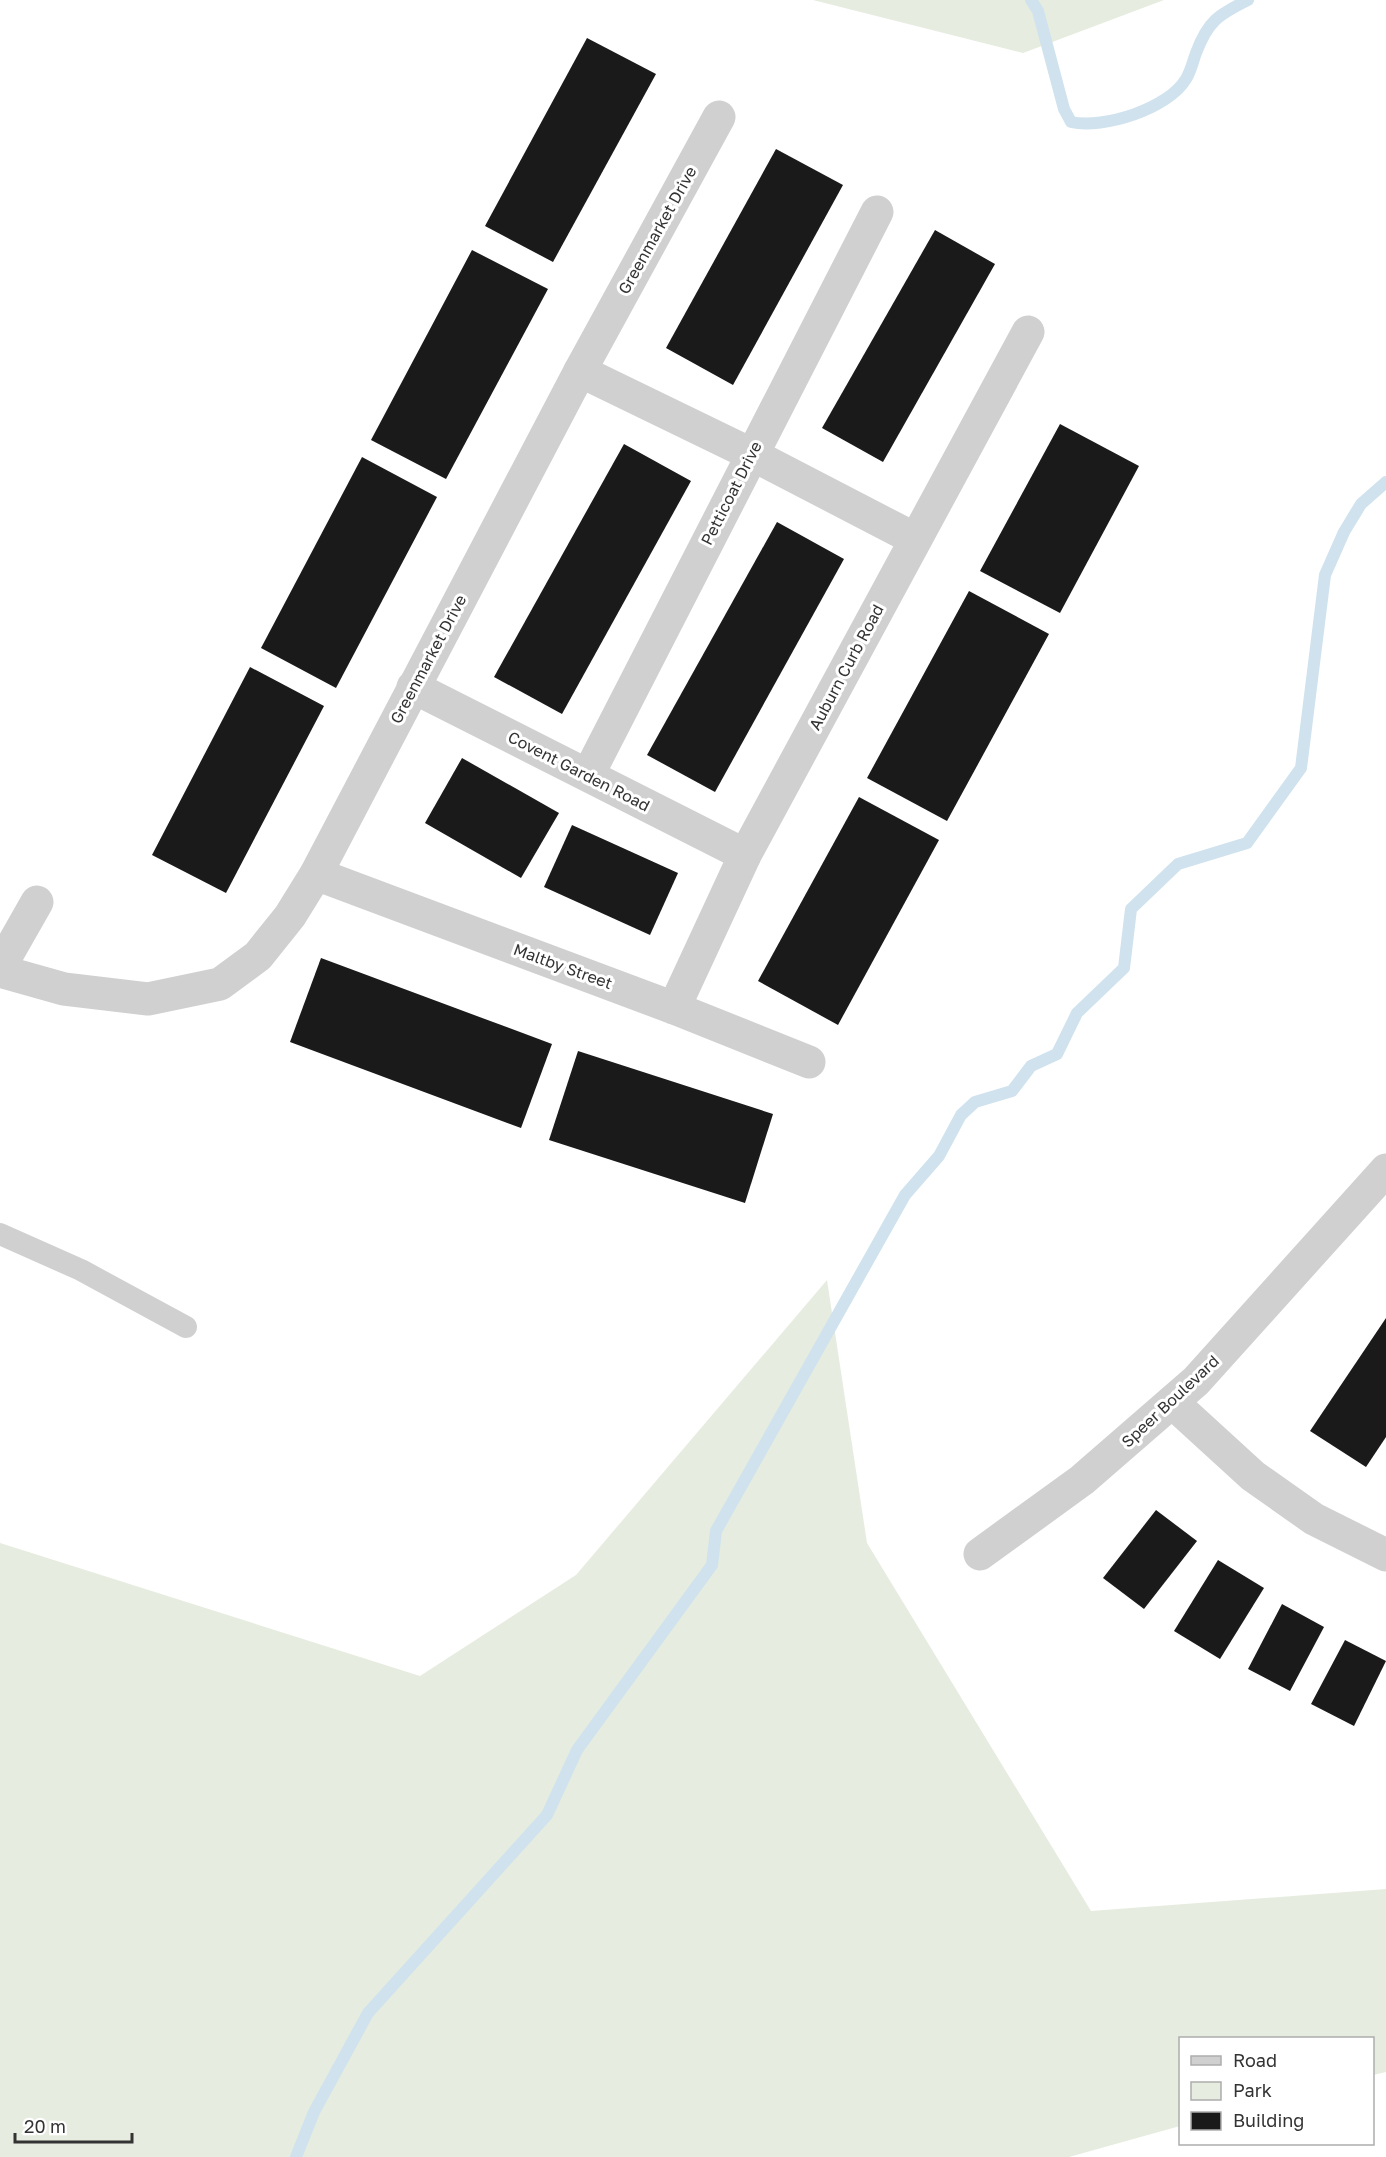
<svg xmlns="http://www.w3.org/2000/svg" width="1386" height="2157" viewBox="0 0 1386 2157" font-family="'Golos Text',sans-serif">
<rect width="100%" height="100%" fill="#fff"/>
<g fill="#e6ecdf">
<polygon points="813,0 1164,0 1023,53"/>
<polygon points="827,1280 867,1543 1091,1911 1386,1889 1386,2072 1373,2075 1372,2038 1180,2038 1180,2126 1069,2157 0,2157 0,1543 420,1676 576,1575"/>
</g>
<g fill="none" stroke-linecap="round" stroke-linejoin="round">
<g stroke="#cfe2ee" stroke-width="12">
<path d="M1031,0L1038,11L1064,109L1071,122C1104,129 1168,109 1186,79C1191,71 1193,61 1196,53C1208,21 1218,15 1248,0"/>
<polyline points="296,2157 314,2112 368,2013 547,1815 577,1750 712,1565 716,1531 905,1195 939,1156 961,1115 975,1102 1012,1091 1031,1066 1057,1054 1077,1013 1124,968 1131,909 1178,864 1247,843 1301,768 1325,575 1344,532 1361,504 1386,482"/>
</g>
</g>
<g fill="#1a1a1a">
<polygon points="587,38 656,74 553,262 485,226"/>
<polygon points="776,149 843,185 733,385 666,348"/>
<polygon points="935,230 995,264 883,462 822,428"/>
<polygon points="472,250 548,289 446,479 371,440"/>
<polygon points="1060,424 1139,466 1060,613 980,571"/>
<polygon points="624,444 691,481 562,714 494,677"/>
<polygon points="362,457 437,497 336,688 261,648"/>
<polygon points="777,522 844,559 715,792 647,755"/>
<polygon points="969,591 1049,634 947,821 867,778"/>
<polygon points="250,667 324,706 226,893 152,855"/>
<polygon points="462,758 559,813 521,878 425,823"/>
<polygon points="859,797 939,840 838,1025 758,981"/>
<polygon points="572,825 678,873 650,935 544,887"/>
<polygon points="321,958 552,1044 521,1128 290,1042"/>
<polygon points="578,1051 773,1114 745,1203 549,1140"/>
<polygon points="1386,1318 1386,1437 1366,1467 1310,1431"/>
<polygon points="1156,1510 1197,1541 1144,1609 1103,1578"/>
<polygon points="1218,1560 1264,1588 1220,1659 1174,1631"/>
<polygon points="1282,1604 1324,1627 1290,1691 1248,1669"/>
<polygon points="1345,1640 1386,1661 1354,1726 1311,1704"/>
</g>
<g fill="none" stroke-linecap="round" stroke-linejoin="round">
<polyline stroke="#d0d0d0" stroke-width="22" points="0,1234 81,1270 186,1327"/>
<g stroke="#d0d0d0" stroke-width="33">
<polyline points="580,371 751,454 915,539"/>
<polyline points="413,687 745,855"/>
<polyline points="588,775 877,212"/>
<polyline points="316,874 674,1008 809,1062"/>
<polyline points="0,967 37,902"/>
<polyline points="0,971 64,989 148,999 220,984 258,956 290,916 316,874 580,371 719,117"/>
<polyline points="674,1008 745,855 1028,332"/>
<polyline points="1172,1402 1253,1476 1314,1519 1386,1555"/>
<polyline points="980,1554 1082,1480 1196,1381 1386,1170"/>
</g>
</g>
<g text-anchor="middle" stroke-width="6" stroke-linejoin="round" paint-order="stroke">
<g font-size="16" fill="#333" stroke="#fff">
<text transform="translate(657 230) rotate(-61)" y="6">Greenmarket Drive</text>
<text transform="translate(731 493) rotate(-63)" y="6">Petticoat Drive</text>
<text transform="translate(428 659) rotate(-62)" y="6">Greenmarket Drive</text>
<text transform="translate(846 667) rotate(-62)" y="6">Auburn Curb Road</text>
<text transform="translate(579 771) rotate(27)" y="6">Covent Garden Road</text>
<text transform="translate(563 966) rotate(20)" y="6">Maltby Street</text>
<text transform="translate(1170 1401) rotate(-43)" y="6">Speer Boulevard</text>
</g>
</g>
<rect x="1179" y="2037" width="195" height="108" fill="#ffffff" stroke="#adadad" stroke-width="1.5"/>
<rect x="1191" y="2056" width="30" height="9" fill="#d0d0d0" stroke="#adadad" stroke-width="1.5"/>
<text x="1233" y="2067" font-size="18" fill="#333333">Road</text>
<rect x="1191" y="2082" width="30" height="18" fill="#e6ecdf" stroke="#adadad" stroke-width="1.5"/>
<text x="1233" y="2097" font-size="18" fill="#333333">Park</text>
<rect x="1191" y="2112" width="30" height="18" fill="#1a1a1a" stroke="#adadad" stroke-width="1.5"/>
<text x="1233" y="2127" font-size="18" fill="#333333">Building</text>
<path d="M15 2133v9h117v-9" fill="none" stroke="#333333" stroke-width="3"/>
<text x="24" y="2133" font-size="18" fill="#333333" stroke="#ffffff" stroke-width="4.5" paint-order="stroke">20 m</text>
</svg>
